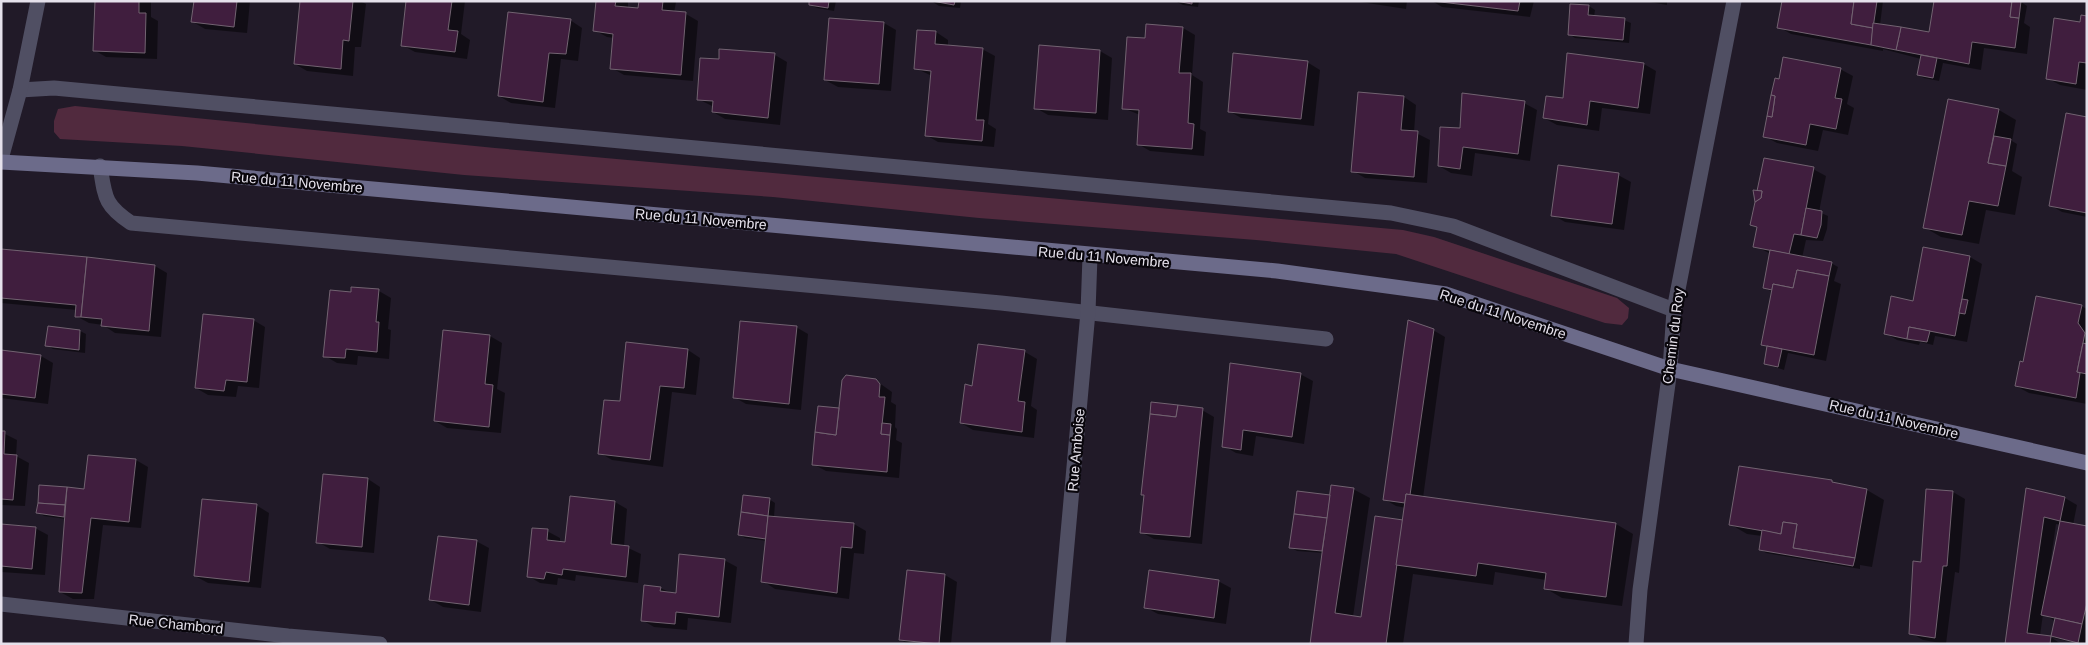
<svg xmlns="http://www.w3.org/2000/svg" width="2088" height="645" viewBox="0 0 2088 645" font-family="Arial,sans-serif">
<rect width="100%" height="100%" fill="#211a28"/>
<polygon fill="#512a3e" points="75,106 495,148 1403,230 1434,237 1617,298 1629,308 1628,318 1622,325 1605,323 1396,254 1256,240 979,218 773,197 464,175 182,146 60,139 54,132 54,121 58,109"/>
<g fill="#0007" fill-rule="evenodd">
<polygon points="96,1 151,1 151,17 158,21 157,59 106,57 94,50"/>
<polygon points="195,1 250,1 247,33 205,29 193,22"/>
<polygon points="302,1 360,1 366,4 361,47 355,47 353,76 307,71 295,64"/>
<polygon points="408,1 465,1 461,34 470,40 467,59 415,52 402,45"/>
<polygon points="597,1 628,1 628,8 640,9 640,1 676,2 674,13 686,14 698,21 693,81 624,75 612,68 614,38 607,37 594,30"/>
<polygon points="811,1 836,1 834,11 817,8 810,5"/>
<polygon points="961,1 960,8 939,6 933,2"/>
<polygon points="1199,1 1198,7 1183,5 1177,2"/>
<polygon points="1354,1 1407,1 1406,9"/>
<polygon points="1432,1 1534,1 1530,17 1442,7"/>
<polygon points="1644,1 1667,1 1667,5"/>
<polygon points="1784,1 1883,1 1880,25 1930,33 2021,2 2027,6 2024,23 2030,27 2027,54 1984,48 1981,70 1943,63 1939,81 1924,78 1918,75 1921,59 1883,49 1883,51 1791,34 1779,27"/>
<polygon points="1589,6 1595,10 1594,17 1624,20 1631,23 1629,43 1575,38 1569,34"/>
<polygon points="2087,17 2087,90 2060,85 2047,78"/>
<polygon points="570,20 582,28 578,61 561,59 555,108 511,103 499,96"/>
<polygon points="884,23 896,30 891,91 838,87 825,80"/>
<polygon points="1147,26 1183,28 1195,35 1192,75 1203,82 1200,129 1206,132 1204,156 1150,151 1138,144 1140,115 1123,108 1146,40"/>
<polygon points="918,31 936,32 948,40 948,46 982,49 995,56 988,124 996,129 994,147 938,142 926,135 932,76 915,68"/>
<polygon points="720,50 775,55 787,62 780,125 725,119 713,112 714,107 698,99 720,60"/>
<polygon points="1100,51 1112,58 1108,120 1048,115 1036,108"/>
<polygon points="1307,62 1320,70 1314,126 1241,118 1229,111"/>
<polygon points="1644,64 1656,71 1650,114 1602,108 1599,131 1557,125 1544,118 1564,99"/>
<polygon points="1840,69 1853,76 1847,104 1854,108 1848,135 1823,130 1818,151 1777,143 1764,136 1780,80"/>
<polygon points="1404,97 1416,105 1414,132 1430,140 1427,183 1365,178 1353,171"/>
<polygon points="1949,101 1999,110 2016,120 2012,141 2017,144 2012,171 2022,177 2015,215 1986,210 1979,244 1941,237 1924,227"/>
<polygon points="1524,103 1537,110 1530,161 1475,153 1472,176 1451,173 1439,166 1461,130"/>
<polygon points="2087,118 2087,217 2062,212 2050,205"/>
<polygon points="1813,169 1826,176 1819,212 1828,216 1827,229 1823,241 1806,240 1802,258 1831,263 1838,267 1834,281 1841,284 1826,361 1788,353 1784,370 1765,364 1768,347 1763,344 1773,292 1764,288 1771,254 1755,246 1758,228 1752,225 1758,192"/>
<polygon points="1618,175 1631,182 1624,230 1565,222 1553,215"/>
<polygon points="1,250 155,266 167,273 161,337 115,333 103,325 89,323 76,316 77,310 1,303"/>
<polygon points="1970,257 1982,264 1967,342 1935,336 1933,345 1920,342 1919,345 1897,340 1885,333 1914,302"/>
<polygon points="379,291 391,298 388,329 391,330 389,359 358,356 357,365 337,363 325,356 352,293"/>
<polygon points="2081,306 2087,309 2087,404 2029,393 2016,386 2024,363"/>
<polygon points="253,320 265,327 259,388 238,386 236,397 208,395 196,388"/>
<polygon points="796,327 808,334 801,410 746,404 734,397"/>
<polygon points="1433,330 1445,337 1423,498 1616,524 1633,534 1622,606 1562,598 1545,588 1546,580 1495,572 1493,585 1413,574 1403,644 1311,644 1324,553 1297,551 1290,547 1329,497 1353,489 1370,498 1353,617 1362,618 1404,522 1406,508 1396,506 1384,499"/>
<polygon points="80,331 86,334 85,353 53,349 47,345"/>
<polygon points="490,336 502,343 497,389 505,393 501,433 447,428 435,421"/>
<polygon points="688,350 700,358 696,395 672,392 663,467 612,460 600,453 621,402"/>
<polygon points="1,352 41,356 53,363 48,404 1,398"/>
<polygon points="1025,352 1037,359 1031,406 1037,410 1034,438 973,430 961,423"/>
<polygon points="1300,374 1313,381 1304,444 1256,436 1253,456 1236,453 1224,446"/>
<polygon points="875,380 892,392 891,402 896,405 895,427 897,429 896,440 902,443 899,478 826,471 813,464 838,409"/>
<polygon points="1202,410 1214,417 1202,544 1154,539 1141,532 1145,496 1143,495"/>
<polygon points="1,432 17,440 16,456 29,463 25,506 1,505"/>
<polygon points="89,456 136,460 148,467 141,528 103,525 94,599 73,599 60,592 66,519 44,516 38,512 40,486 86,490"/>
<polygon points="325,475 368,479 380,487 374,553 330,549 318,542"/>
<path d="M2027,489L2065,498L2077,505L2073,525L2087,528V634L2085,644L2052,638L2061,644H2006ZM2056,524L2061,525L2051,572H2049ZM2043,614L2055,621L2052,636L2054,638L2040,636Z"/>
<polygon points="1867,490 1884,500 1872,567 1860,565 1860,569 1766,553 1760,549 1762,536 1747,534 1730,524"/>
<polygon points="1953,492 1965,499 1959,573 1955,572 1946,644 1923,640 1911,633 1922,563"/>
<polygon points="571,498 615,502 627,509 624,546 641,554 638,583 576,575 575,581 558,578 557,585 540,583 528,576 547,531 560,538 560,542 566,543"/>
<polygon points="769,499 775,503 774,517 854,524 866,531 864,554 854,553 849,599 775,589 763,581 767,541 745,538 739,534"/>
<polygon points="256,505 269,513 261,588 208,583 195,576"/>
<polygon points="1,526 35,528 48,535 45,575 1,572"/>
<polygon points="476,541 489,548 481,612 443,607 431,600"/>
<polygon points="724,560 737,567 731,623 688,618 687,630 654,627 642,620 660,588 677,595"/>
<polygon points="945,575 957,582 951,644 908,644 901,640"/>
<polygon points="1218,581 1231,588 1226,624 1158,614 1145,607"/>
</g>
<g fill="#401e3e" stroke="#726371">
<polygon points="95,1 139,1 139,13 146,13 145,53 93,51"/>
<polygon points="194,1 237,1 234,27 191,22"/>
<polygon points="300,1 353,1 349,41 343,40 341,69 294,64"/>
<polygon points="406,1 452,1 448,30 458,31 455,52 401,46"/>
<polygon points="596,1 616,1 615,6 638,8 639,1 663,1 662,10 686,12 681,75 610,69 613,34 593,31"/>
<polygon points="809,1 829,1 828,8 809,5"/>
<polygon points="932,1 955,1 954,5"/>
<polygon points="1176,1 1192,1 1192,4"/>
<polygon points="1432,1 1520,1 1518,11"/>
<polygon points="1782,1 1854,1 1851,24 1873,28 1871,45 1777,28"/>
<polygon points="1854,1 1877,1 1873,28 1851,24"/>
<polygon points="1934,1 2012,1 2010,17 2019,18 2015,48 1972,42 1969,64 1896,50 1901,27 1929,32"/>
<polygon points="2012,1 2021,1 2019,18 2010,17"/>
<polygon points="1570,4 1589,5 1588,15 1625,18 1623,40 1568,35"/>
<polygon points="508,12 571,19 566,54 549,53 543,102 498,96"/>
<polygon points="2081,15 2087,16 2087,63 2079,62 2076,84 2046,79 2054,18 2080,22"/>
<polygon points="829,18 884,22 879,84 824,80"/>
<polygon points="1873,23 1901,27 1896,50 1871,45"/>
<polygon points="1146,24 1183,27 1179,73 1191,73 1188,123 1194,124 1192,149 1137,145 1139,110 1122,109 1127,37 1145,38"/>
<polygon points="917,30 936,31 935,44 983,48 976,120 984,120 982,141 925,136 931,71 914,69"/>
<polygon points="1039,45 1100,50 1096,113 1034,109"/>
<polygon points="719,49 775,53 768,118 712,112 713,101 697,100 700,58 719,59"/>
<polygon points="1233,53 1308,61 1301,119 1228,112"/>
<polygon points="1567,53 1644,63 1638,108 1590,101 1587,125 1543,118 1546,96 1563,98"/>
<polygon points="1921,55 1937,58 1933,78 1917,75"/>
<polygon points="1783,57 1841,68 1835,98 1842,99 1836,129 1810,124 1806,145 1763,137 1767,116 1772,117 1775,96 1771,95 1775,78 1779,79"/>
<polygon points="1358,92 1404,96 1401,130 1418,131 1414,177 1351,172"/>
<polygon points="1462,93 1525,101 1518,154 1463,147 1460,169 1438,166 1440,127 1460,128"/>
<polygon points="1771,95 1775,96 1772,117 1767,116"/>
<polygon points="1948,99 1999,109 1988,163 2006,166 1998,206 1969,201 1962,235 1923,228"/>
<polygon points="2066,113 2087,117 2087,213 2049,206"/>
<polygon points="1994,136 2011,139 2006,166 1988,163"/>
<polygon points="1764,158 1814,167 1801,235 1794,234 1789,254 1753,247 1757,227 1750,225 1755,202 1761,198 1762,191 1757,191"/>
<polygon points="1558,165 1619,173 1612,224 1551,216"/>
<polygon points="1753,190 1762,191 1761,198 1755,202"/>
<polygon points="1806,208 1822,211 1821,225 1817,238 1801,235"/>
<polygon points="1923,247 1970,256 1955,336 1909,327 1907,339 1884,334 1891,296 1913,301"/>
<polygon points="1,249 87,257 81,317 75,317 76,305 1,298"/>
<polygon points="1770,250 1832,262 1829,276 1797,270 1793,288 1773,284 1772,290 1763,288"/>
<polygon points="87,257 155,265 149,331 101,326 102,319 81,317"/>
<polygon points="1797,270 1829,276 1814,355 1761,345 1773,284 1793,288"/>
<polygon points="351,287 379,289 376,322 379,322 377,352 346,349 345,358 323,357 330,290 351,292"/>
<polygon points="2036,296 2082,305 2078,323 2085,333 2077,372 2080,373 2076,398 2015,386 2020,361 2023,362"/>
<polygon points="1962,299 1968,300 1965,314 1959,313"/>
<polygon points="203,314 254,319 247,382 226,380 224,391 195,388"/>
<polygon points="1408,320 1434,329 1410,495 1406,494 1405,503 1383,500"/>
<polygon points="740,321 797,326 789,404 733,398"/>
<polygon points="48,326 80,330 79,350 45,346"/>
<polygon points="1909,327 1930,331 1927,342 1907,339"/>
<polygon points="443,330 490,335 485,384 493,385 489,427 434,421"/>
<polygon points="626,342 688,349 684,388 660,386 650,460 598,454 604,400 620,401"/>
<polygon points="2083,343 2087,344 2087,374 2077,372"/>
<polygon points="978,344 1025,350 1018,401 1025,402 1022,432 960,423 965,384 972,386"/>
<polygon points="1767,346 1782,349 1778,367 1764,364"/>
<polygon points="1,350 41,355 35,398 1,394"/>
<polygon points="1230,363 1301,373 1292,437 1243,430 1241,450 1222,447"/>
<polygon points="846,375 876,379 880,384 879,397 885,397 881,434 890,435 887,472 812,465 815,432 836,435 842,380"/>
<polygon points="1151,402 1178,405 1176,417 1150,414"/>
<polygon points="1178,405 1203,408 1190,537 1140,533 1144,495 1141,495 1150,414 1176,417"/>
<polygon points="818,406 839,408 836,435 815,432"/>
<polygon points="882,423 891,424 890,435 881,434"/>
<polygon points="1,431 5,431 4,454 17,455 13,500 1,499"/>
<polygon points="88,455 136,459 129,522 91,518 82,593 59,592 67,487 84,489"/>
<polygon points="1739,466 1832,480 1832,482 1867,489 1855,558 1793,548 1797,524 1783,522 1781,534 1729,525"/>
<polygon points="323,474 368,478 362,547 316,543"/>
<polygon points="39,485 67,487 65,505 38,503"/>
<polygon points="1331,485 1354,488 1335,613 1361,617 1375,516 1403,520 1386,644 1310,644"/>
<polygon points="2026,488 2065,497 2060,521 2044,517 2027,633 2051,636 2050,644 2005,644"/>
<polygon points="1926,489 1953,491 1947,566 1943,566 1935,638 1909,634 1913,561 1921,562"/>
<polygon points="1297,491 1330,495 1327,518 1294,514"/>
<polygon points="1406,494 1616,523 1606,597 1544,589 1546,573 1478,563 1476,576 1396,565"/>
<polygon points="743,495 770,498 768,516 741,512"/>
<polygon points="570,496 615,501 611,544 629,546 626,577 563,569 562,575 546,572 544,579 527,577 532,528 548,529 547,540 565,542"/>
<polygon points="202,499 257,504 249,582 194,576"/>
<polygon points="38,503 65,505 64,517 36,513"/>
<polygon points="741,512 768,516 766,539 738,535"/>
<polygon points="1294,514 1327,518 1322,551 1289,548"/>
<polygon points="768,516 854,523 852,548 841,547 837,593 761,582"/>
<polygon points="2060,521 2087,526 2087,603 2082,624 2041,615"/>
<polygon points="1783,522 1797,524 1793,548 1855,558 1853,566 1759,550 1762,530 1781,534"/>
<polygon points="1,524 36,527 32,569 1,566"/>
<polygon points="438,536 477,540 469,605 429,600"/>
<polygon points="679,554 725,559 719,617 676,612 675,624 641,621 644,585 661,587 660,591 676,593"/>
<polygon points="907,570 945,574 939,644 899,640"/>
<polygon points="1149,570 1219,580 1214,618 1144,608"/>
<polygon points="2055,618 2082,624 2078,643 2051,636"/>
</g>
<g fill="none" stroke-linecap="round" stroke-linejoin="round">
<g stroke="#504f63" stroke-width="15">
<polyline points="20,90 54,88 1391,213 1453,226 1674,310"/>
<path d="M100,166C105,197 104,205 131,223L1001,303L1326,339"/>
</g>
<g stroke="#504f63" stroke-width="15">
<polyline points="1,159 20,90 38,1"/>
<polyline points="1,604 288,636 380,644"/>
<polyline points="1058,644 1088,312 1090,256"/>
<polyline points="1636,644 1640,590 1670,369 1674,310 1734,1"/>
</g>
<polyline stroke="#6c6b8a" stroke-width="15" points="1,162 197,173 1277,271 1446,294 1670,369 2087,463"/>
</g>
<g text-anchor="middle" stroke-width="4.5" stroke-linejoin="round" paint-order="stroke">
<g font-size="14" fill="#e5e1eb" stroke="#09060c">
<text transform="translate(297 182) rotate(5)" y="5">Rue du 11 Novembre</text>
<text transform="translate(701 219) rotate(5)" y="5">Rue du 11 Novembre</text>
<text transform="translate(1104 257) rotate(5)" y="5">Rue du 11 Novembre</text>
<text transform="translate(1503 314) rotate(18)" y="5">Rue du 11 Novembre</text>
<text transform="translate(1673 336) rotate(-83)" y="5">Chemin du Roy</text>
<text transform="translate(1894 419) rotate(13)" y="5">Rue du 11 Novembre</text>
<text transform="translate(1076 450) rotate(-85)" y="5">Rue Amboise</text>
<text transform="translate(176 624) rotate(6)" y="5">Rue Chambord</text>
</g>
</g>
<rect width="2088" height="645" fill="none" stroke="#e5e1eb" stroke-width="5"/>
</svg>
